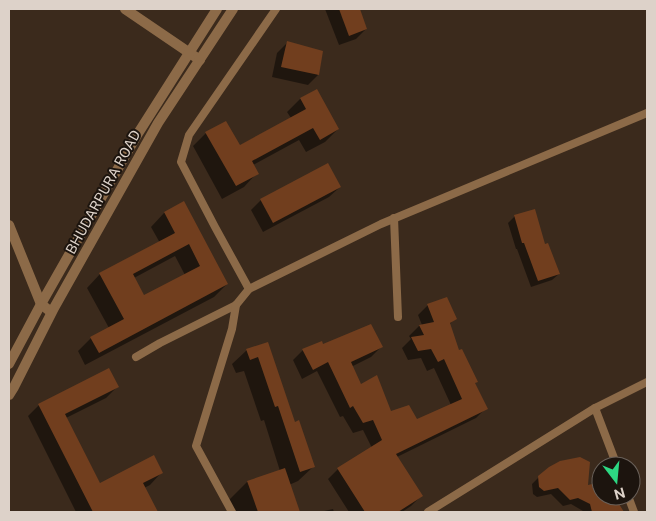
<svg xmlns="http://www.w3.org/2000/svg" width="656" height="521" viewBox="0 0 656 521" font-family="'Public Sans',sans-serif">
<rect width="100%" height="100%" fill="#3b2a1c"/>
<g fill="#0007" fill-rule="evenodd">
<polygon points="325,9 358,9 366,29 356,39 339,45"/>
<polygon points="287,43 318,75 308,85 272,77 277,53"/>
<polygon points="316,90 338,129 325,142 306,152 299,140 253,165 257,173 244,187 222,199 193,146 206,133 239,146 291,118 287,112 300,99"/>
<polygon points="340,187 329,197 263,232 251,210 261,200"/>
<path d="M184,203L227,284L214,297L85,365L78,351L91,338L109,328L87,288L100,274L160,243L151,227L164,213ZM175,256L185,275L144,297L134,278Z"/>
<polygon points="515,216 544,245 559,274 552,280 531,287 517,249 516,249 508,223"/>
<polygon points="428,305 455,318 449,325 458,352 486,408 476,418 397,457 421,496 411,506 402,512 349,512 328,479 338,469 372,448 363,430 353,433 343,416 340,417 317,371 302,379 293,360 303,350 323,345 381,347 371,357 351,367 360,385 390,412 417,421 451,405 434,368 427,371 421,358 408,360 402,348 411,339 409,336 419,326 422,325 418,315"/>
<polygon points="267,343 294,423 313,467 298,481 289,485 299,512 233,512 229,500 247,482 280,471 264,420 261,421 244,371 236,373 232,364 247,350"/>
<polygon points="117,387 106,398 66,418 100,484 161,473 150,485 144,488 157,512 76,512 28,416 39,405"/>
<polygon points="539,477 587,486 601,496 613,496 621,512 584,512 583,511 571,504 563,506 551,494 537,497 533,494 532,484"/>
<polygon points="333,509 334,512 320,512"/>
</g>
<g fill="#713e1e" fill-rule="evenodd">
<polygon points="339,9 360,9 367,29 349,36"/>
<polygon points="287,41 323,51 319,75 281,67"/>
<polygon points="317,89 339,129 320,140 313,128 252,161 259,174 236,186 205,132 226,121 240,145 306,109 300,98"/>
<polygon points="328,163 341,187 273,223 260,199"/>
<path d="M184,201L228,284L99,353L90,337L124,319L99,273L175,233L164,212ZM189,244L200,266L144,295L133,274Z"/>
<polygon points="535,209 545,244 548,243 560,274 538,281 524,243 522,243 514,215"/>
<polygon points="447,297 457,319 450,323 459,350 462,349 478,382 475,383 488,409 396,454 423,496 398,512 365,512 337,468 382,440 373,420 363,423 353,406 350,408 328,362 313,370 302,349 322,341 323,344 371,324 383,347 351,362 361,384 377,375 391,411 409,405 417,419 462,399 444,359 438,362 431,349 418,351 411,337 424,335 419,325 434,322 427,304"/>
<polygon points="268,342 295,422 299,420 315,467 300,472 278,406 275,407 258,357 250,360 246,349"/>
<polygon points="109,368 119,387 65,414 100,483 154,455 163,473 143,483 158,512 93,512 38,404"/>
<polygon points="580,457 590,462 588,485 601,482 601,496 614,496 624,512 592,512 590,504 578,498 570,500 558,488 544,491 539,487 538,476 549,467 560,461"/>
<polygon points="285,468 300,512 258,512 247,481"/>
</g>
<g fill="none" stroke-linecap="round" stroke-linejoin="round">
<g stroke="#8c6a48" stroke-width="8">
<polyline points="276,9 189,135 181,162 215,227 249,289 381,224 647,113"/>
<polyline points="394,218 398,317"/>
<polyline points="136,357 160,343 236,305 249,289"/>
<polyline points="595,408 647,382"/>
<polyline points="628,496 634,512"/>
<polyline points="232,512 196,446 232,329 236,305"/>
<polyline points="428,512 595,408 617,466"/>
</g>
<g stroke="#8c6a48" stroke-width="10">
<polyline points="125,9 200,60"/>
<polyline points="9,225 41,304 51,312"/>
</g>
<g stroke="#8c6a48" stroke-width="10">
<polyline points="9,364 41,304 137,135 217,9"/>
<polyline points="9,395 14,387 54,308 158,123 233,9"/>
</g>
</g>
<g text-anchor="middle" stroke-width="4" stroke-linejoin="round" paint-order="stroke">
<g font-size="14" fill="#ddd2c9" stroke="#1c140e">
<text transform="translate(103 192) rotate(-61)" y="5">BHUDARPURA ROAD</text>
</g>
</g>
<rect width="656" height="521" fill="none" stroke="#ddd2c9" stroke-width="20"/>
<g transform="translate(616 481) rotate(164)"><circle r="24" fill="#1c140e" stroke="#696059"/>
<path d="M0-4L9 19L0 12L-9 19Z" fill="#2dd883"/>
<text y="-8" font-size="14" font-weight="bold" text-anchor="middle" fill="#ddd2c9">N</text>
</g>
</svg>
